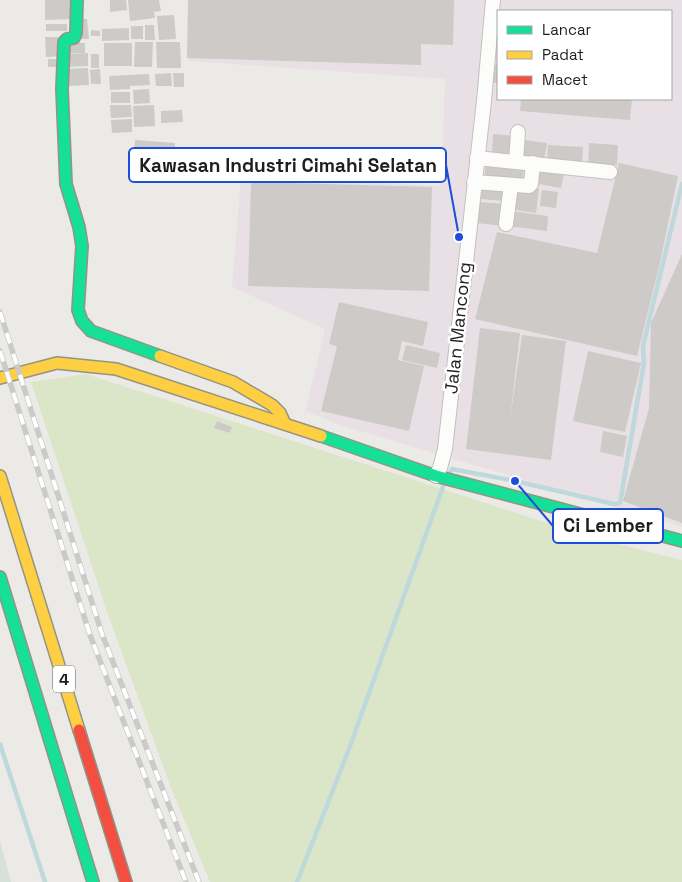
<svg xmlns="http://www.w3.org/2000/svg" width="682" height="882" viewBox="0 0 682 882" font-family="'Space Grotesk',sans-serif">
<rect width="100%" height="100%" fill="#eceae7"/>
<path fill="#e9e0e6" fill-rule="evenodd" d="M189,0H682V527L343,426L305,411L325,329L232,287L241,176L441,186L445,79L189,61ZM498,11H671V99H498Z"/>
<polygon fill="#dbe6c9" points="86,374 591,537 682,560 682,882 210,882 171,788 108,615 31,382"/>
<polygon fill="#d6e1d9" points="0,841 11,882 0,882"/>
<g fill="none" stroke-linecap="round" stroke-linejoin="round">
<g stroke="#bed8dc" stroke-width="4.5">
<polyline points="449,474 452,469 515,481 614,504 620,503 644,363 643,346 682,184"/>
<polyline points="0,744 45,882"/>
<polyline points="297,882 349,749 444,484"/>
</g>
</g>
<g fill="#cdcac8">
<polygon points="45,0 74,0 75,19 45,20"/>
<polygon points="110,0 126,0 127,10 110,12"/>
<polygon points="128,0 159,0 161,11 154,12 155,18 130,21"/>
<polygon points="188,0 454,0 453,45 421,44 421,65 187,58"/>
<polygon points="174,15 176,39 159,40 157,16"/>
<polygon points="78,19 87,19 89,39 79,39"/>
<rect x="46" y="24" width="21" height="7"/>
<polygon points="145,25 154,25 155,40 145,40"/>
<rect x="131" y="26" width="12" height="13"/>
<polygon points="129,28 129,40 102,41 102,29"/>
<polygon points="91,30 100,31 100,36 91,36"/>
<polygon points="45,37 58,37 63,56 46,57"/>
<polygon points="135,42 153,42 152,67 134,67"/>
<polygon points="156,42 180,42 181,68 157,68"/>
<rect x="66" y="43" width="19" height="10"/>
<rect x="104" y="43" width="28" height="23"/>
<polygon points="88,53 88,66 66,67 66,54"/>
<rect x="91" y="54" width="8" height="14"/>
<rect x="48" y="59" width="11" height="8"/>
<polygon points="494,65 498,65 498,83 493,83"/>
<polygon points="88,68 89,85 65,86 64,69"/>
<polygon points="100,69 101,84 91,84 90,70"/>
<polygon points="171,73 172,86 156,86 155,74"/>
<polygon points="173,73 184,73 184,87 174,87"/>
<polygon points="149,74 150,85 130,86 130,89 110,90 109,76"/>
<polygon points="149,89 150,103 134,104 133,90"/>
<rect x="111" y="92" width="19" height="11"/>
<polygon points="521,99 632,99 630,120 520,111"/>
<polygon points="110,105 131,105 132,117 111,118"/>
<polygon points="154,105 155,126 134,127 133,106"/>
<polygon points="182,110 183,122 161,123 161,111"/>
<polygon points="132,119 132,132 112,133 111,120"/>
<polygon points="493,134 515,136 513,156 492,154"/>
<polygon points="135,140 175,143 174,158 134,154"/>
<polygon points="523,140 547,143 544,160 521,157"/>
<polygon points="589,143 618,145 617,165 588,164"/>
<polygon points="548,145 583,147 582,162 547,160"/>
<polygon points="486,162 524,165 523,179 484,182"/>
<polygon points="619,163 678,176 659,267 637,356 475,319 497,232 597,253"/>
<polygon points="541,165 565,169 561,188 538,184"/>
<polygon points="251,182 432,187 429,291 248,286"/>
<polygon points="483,184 506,186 505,201 481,199"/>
<polygon points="512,186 539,189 536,213 509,209"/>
<polygon points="542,190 558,192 556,208 540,206"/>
<polygon points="479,202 507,204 504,226 477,223"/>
<polygon points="510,211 548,216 547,231 508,226"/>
<polygon points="682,254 682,523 623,501 649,408 651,323"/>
<polygon points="339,302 428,322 423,346 402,341 398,360 424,366 409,431 321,411 337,346 329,344"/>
<polygon points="480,328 520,333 510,420 522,335 566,341 551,460 466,449"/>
<polygon points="406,345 440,353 437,368 402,360"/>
<polygon points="588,351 641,363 625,432 573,421"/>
<polygon points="217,421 232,427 230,433 214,428"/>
<polygon points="603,431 627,436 623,457 600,452"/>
</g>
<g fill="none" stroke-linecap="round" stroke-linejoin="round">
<defs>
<g id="street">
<polyline points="477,158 610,172"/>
<polyline points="516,161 518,132"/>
<polyline points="474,182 529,186 531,184 533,163"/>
<polyline points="506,224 511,185"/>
<polyline points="436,476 440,468 445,449 484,101 493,0"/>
</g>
<g id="fast">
<polyline points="77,0 76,33 74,38 67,39 64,42 62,89 66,184 79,227 82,246 78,310 82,321 91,331 160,356"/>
<polyline points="321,436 436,476 682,541"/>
<polyline points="0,577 93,882"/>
</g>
<g id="slow">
<polyline points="160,356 233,382 272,405 280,413 285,424"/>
<polyline points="0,378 57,363 116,369 321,436"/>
<polyline points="0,476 79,730"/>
</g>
<polyline id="jam" points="79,730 126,882"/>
</defs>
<use href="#street" stroke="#c2c1bf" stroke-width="16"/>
<use href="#fast" stroke="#939481" stroke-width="14"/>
<use href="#slow" stroke="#939481" stroke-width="14"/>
<use href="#jam" stroke="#939481" stroke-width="14"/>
<use href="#street" stroke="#fcfcfb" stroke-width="14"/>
<use href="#fast" stroke="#16e098" stroke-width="11"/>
<use href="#slow" stroke="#ffcf43" stroke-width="11"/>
<use href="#jam" stroke="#f24e42" stroke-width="11"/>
<defs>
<g id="rail">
<polyline points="0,312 102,634 199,882"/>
<polyline points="0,351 90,635 186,882"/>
</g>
</defs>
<use href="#rail" stroke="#cacac9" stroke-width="5.5"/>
<use href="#rail" stroke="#fff" stroke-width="4" stroke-dasharray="11" stroke-linecap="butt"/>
</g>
<g text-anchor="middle" stroke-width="5" stroke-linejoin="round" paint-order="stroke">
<rect fill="#fff" stroke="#626262" stroke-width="1" x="53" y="665.5" width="22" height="27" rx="4"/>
<g font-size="16" font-weight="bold" fill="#1e1e1e">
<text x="64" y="685">4</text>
</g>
<g font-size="18" fill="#1e1e1e" stroke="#fff">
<text transform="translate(458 328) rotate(-84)" y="6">Jalan Mancong</text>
</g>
</g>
<path fill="none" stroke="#1d4ed8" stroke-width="2" d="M459 237L446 165M515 481L553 526"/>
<g fill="#1d4ed8" stroke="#fff" stroke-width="2">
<circle cx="459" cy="237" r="5"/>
<circle cx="515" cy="481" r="5"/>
</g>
<g fill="#fff" stroke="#1d4ed8" stroke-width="2">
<rect x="129" y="148" width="317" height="34" rx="5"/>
<rect x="553" y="509" width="110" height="34" rx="5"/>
</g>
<g font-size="19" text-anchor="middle" font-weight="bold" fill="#1e1e1e">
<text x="288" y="172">Kawasan Industri Cimahi Selatan</text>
<text x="608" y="532">Ci Lember</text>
</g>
<rect x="497" y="10" width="175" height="90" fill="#ffffff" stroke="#a5a5a5"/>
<rect x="507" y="26" width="25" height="8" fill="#16e098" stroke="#a5a5a5"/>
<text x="542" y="35" font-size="15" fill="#1e1e1e">Lancar</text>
<rect x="507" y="51" width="25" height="8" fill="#ffcf43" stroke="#a5a5a5"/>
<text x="542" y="60" font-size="15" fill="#1e1e1e">Padat</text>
<rect x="507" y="76" width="25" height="8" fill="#f24e42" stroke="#a5a5a5"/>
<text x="542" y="85" font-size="15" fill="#1e1e1e">Macet</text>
</svg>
